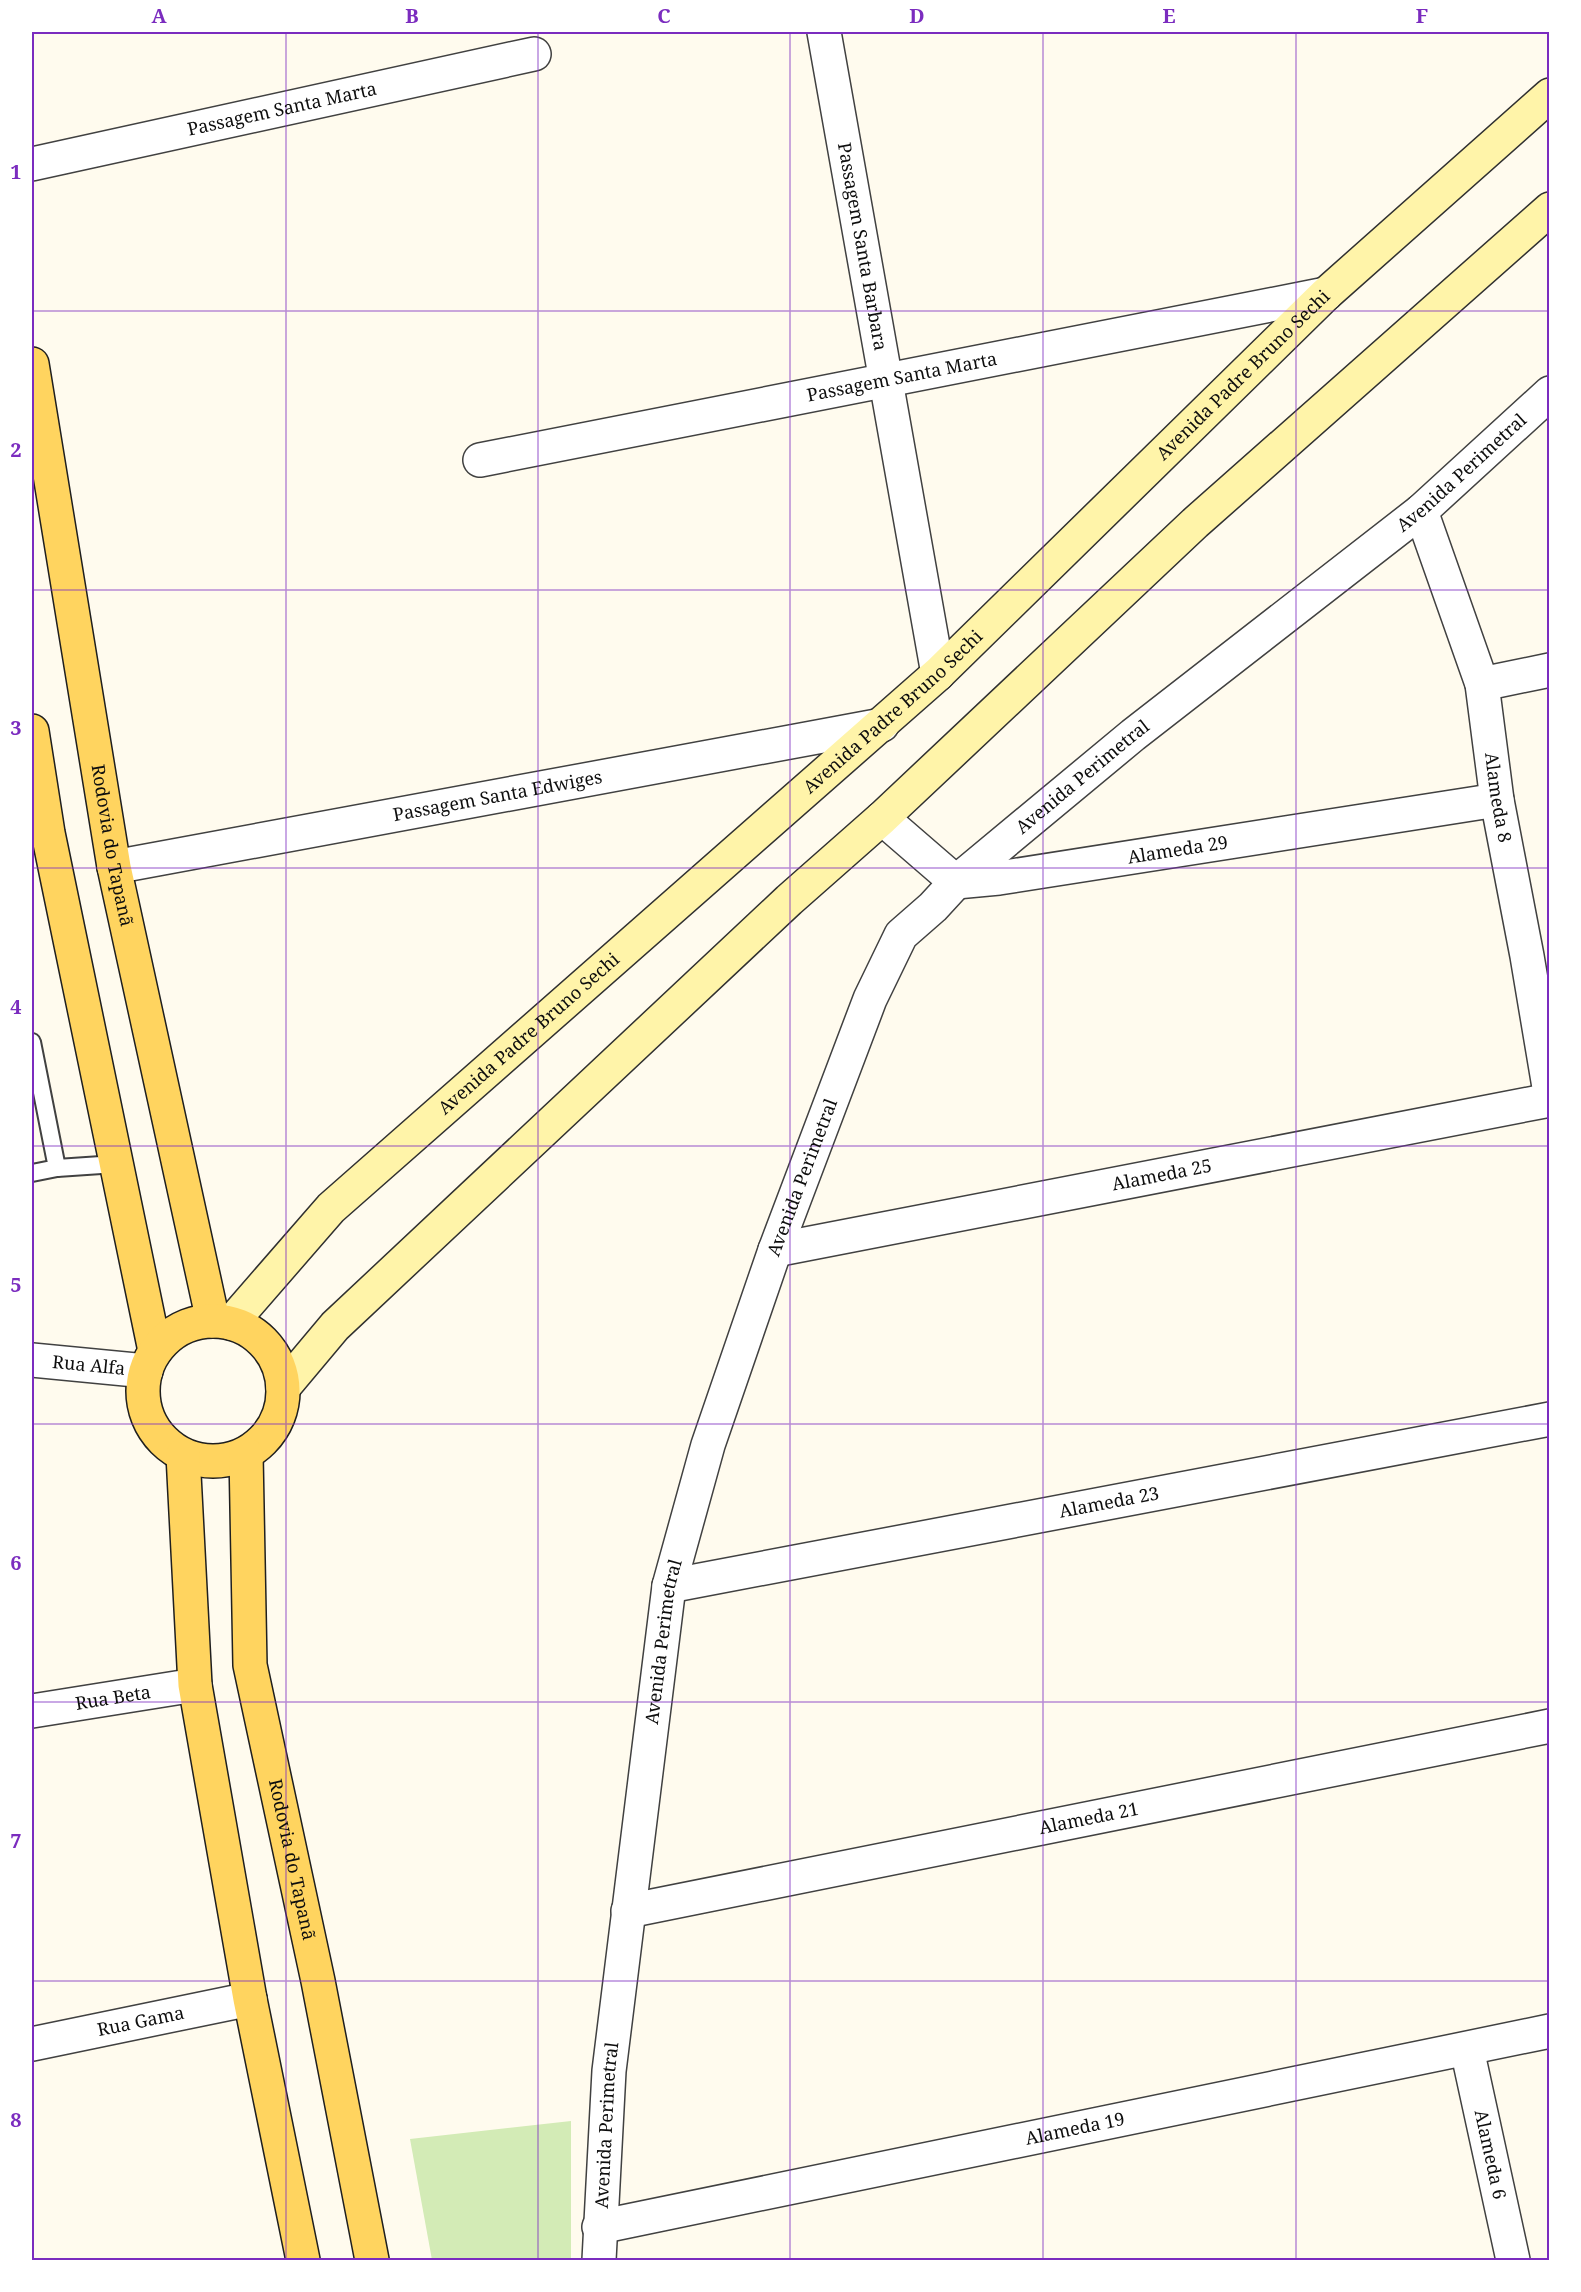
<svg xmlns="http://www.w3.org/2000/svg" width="1581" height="2292" viewBox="0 0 1581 2292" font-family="'Noto Serif',serif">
<rect width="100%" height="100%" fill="#fffbee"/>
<polygon fill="#d3ebb6" points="571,2121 571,2260 432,2260 410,2139"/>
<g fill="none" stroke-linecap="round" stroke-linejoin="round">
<defs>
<g id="lane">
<polyline points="32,1042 57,1168 32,1173"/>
<polyline points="57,1168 116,1164"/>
</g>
<g id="street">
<path id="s1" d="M824,32L938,674"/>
<path id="s2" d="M32,164L534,54"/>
<path id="s3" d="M480,460L1326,294"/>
<path id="s4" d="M1421,511L1482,684L1497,800L1527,956L1550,1093"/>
<polyline points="1482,684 1550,670"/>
<path id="s5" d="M882,818L956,882L999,878L1497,800"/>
<path id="s6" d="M114,867L882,725"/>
<path id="s7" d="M775,1250L1550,1100"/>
<path id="s8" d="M32,1360L146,1371"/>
<path id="s9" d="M669,1586L1550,1419"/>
<path id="s10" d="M32,1711L195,1685"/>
<path id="s11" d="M628,1911L1550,1726"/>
<path id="s12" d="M32,2044L250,1999"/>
<path id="s13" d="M1467,2049L1513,2260"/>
<path id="s14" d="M599,2227L1550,2031"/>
<path id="s15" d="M599,2260L609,2071L669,1586L708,1445L775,1250L870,999L901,935L933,907L956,882L1133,735L1421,511L1550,393"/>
</g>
<g id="secondary">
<path id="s16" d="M231,1323L331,1208L938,674L1326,294L1550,95"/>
<polyline points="283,1388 335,1326 789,900 882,818 1195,523 1550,209"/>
</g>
<g id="primary">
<path id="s17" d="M32,364L114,867L213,1321"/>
<polyline points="32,731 48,833 155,1351"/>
<circle cx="213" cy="1391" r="70"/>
<path id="s18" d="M246,1454L250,1665L318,1981L372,2260"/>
<polyline points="183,1455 195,1685 250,1999 303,2260"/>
</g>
</defs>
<use href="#lane" stroke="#414141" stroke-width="20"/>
<use href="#street" stroke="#414141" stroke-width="36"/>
<use href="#secondary" stroke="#303030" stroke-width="36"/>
<use href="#primary" stroke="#1f1f1f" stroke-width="36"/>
<use href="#lane" stroke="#fff" stroke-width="16"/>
<use href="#street" stroke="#fff" stroke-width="33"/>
<use href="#secondary" stroke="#fff4a9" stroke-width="33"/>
<use href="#primary" stroke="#ffd45f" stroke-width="33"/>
</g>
<path fill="none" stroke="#7b2cbf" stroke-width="1.5" stroke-opacity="0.55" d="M286,32V2260M538,32V2260M790,32V2260M1043,32V2260M1296,32V2260M32,311H1550M32,590H1550M32,868H1550M32,1146H1550M32,1424H1550M32,1702H1550M32,1981H1550"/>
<g text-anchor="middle" stroke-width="6" stroke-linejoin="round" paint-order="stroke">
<g font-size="18" fill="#0e0e0e" stroke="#fff">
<text dy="6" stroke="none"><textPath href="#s2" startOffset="256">Passagem Santa Marta</textPath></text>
<text dy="6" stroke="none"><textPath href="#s1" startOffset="218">Passagem Santa Barbara</textPath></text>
<text dy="6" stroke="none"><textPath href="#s16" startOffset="1388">Avenida Padre Bruno Sechi</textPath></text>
<text dy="6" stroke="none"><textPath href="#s3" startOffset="430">Passagem Santa Marta</textPath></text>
<text dy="6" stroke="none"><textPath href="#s15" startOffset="2097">Avenida Perimetral</textPath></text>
<text dy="6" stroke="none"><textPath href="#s16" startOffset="902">Avenida Padre Bruno Sechi</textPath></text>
<text dy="6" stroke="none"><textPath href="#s15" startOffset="1611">Avenida Perimetral</textPath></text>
<text dy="6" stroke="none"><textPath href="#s6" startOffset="390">Passagem Santa Edwiges</textPath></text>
<text dy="6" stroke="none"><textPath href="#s4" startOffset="298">Alameda 8</textPath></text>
<text dy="6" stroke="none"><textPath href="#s17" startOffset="488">Rodovia do Tapanã</textPath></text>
<text dy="6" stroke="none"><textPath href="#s5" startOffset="322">Alameda 29</textPath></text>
<text dy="6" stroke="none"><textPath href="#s16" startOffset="416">Avenida Padre Bruno Sechi</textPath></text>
<text dy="6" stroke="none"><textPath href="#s7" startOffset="394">Alameda 25</textPath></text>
<text dy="6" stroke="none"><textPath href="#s15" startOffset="1108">Avenida Perimetral</textPath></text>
<text dy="6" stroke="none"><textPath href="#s8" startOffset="57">Rua Alfa</textPath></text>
<text dy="6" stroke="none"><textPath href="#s9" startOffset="448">Alameda 23</textPath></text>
<text dy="6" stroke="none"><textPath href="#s15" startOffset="622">Avenida Perimetral</textPath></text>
<text dy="6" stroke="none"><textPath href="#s10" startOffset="82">Rua Beta</textPath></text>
<text dy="6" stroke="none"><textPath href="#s11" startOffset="470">Alameda 21</textPath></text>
<text dy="6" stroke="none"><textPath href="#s18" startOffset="410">Rodovia do Tapanã</textPath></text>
<text dy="6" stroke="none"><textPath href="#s12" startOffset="111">Rua Gama</textPath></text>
<text dy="6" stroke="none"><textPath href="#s15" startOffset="135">Avenida Perimetral</textPath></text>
<text dy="6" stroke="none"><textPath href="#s14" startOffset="486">Alameda 19</textPath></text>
<text dy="6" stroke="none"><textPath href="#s13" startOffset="108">Alameda 6</textPath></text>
</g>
</g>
<rect width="1581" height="2292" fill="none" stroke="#ffffff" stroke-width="66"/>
<rect x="33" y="33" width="1515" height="2226" fill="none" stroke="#7b2cbf" stroke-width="2"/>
<g font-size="20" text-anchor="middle" font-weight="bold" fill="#7b2cbf">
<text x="159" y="23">A</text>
<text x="412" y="23">B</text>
<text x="664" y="23">C</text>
<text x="917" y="23">D</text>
<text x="1169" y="23">E</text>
<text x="1422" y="23">F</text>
<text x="16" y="179">1</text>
<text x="16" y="457">2</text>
<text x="16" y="735">3</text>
<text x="16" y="1014">4</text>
<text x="16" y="1292">5</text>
<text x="16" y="1570">6</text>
<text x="16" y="1848">7</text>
<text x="16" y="2127">8</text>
</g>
</svg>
